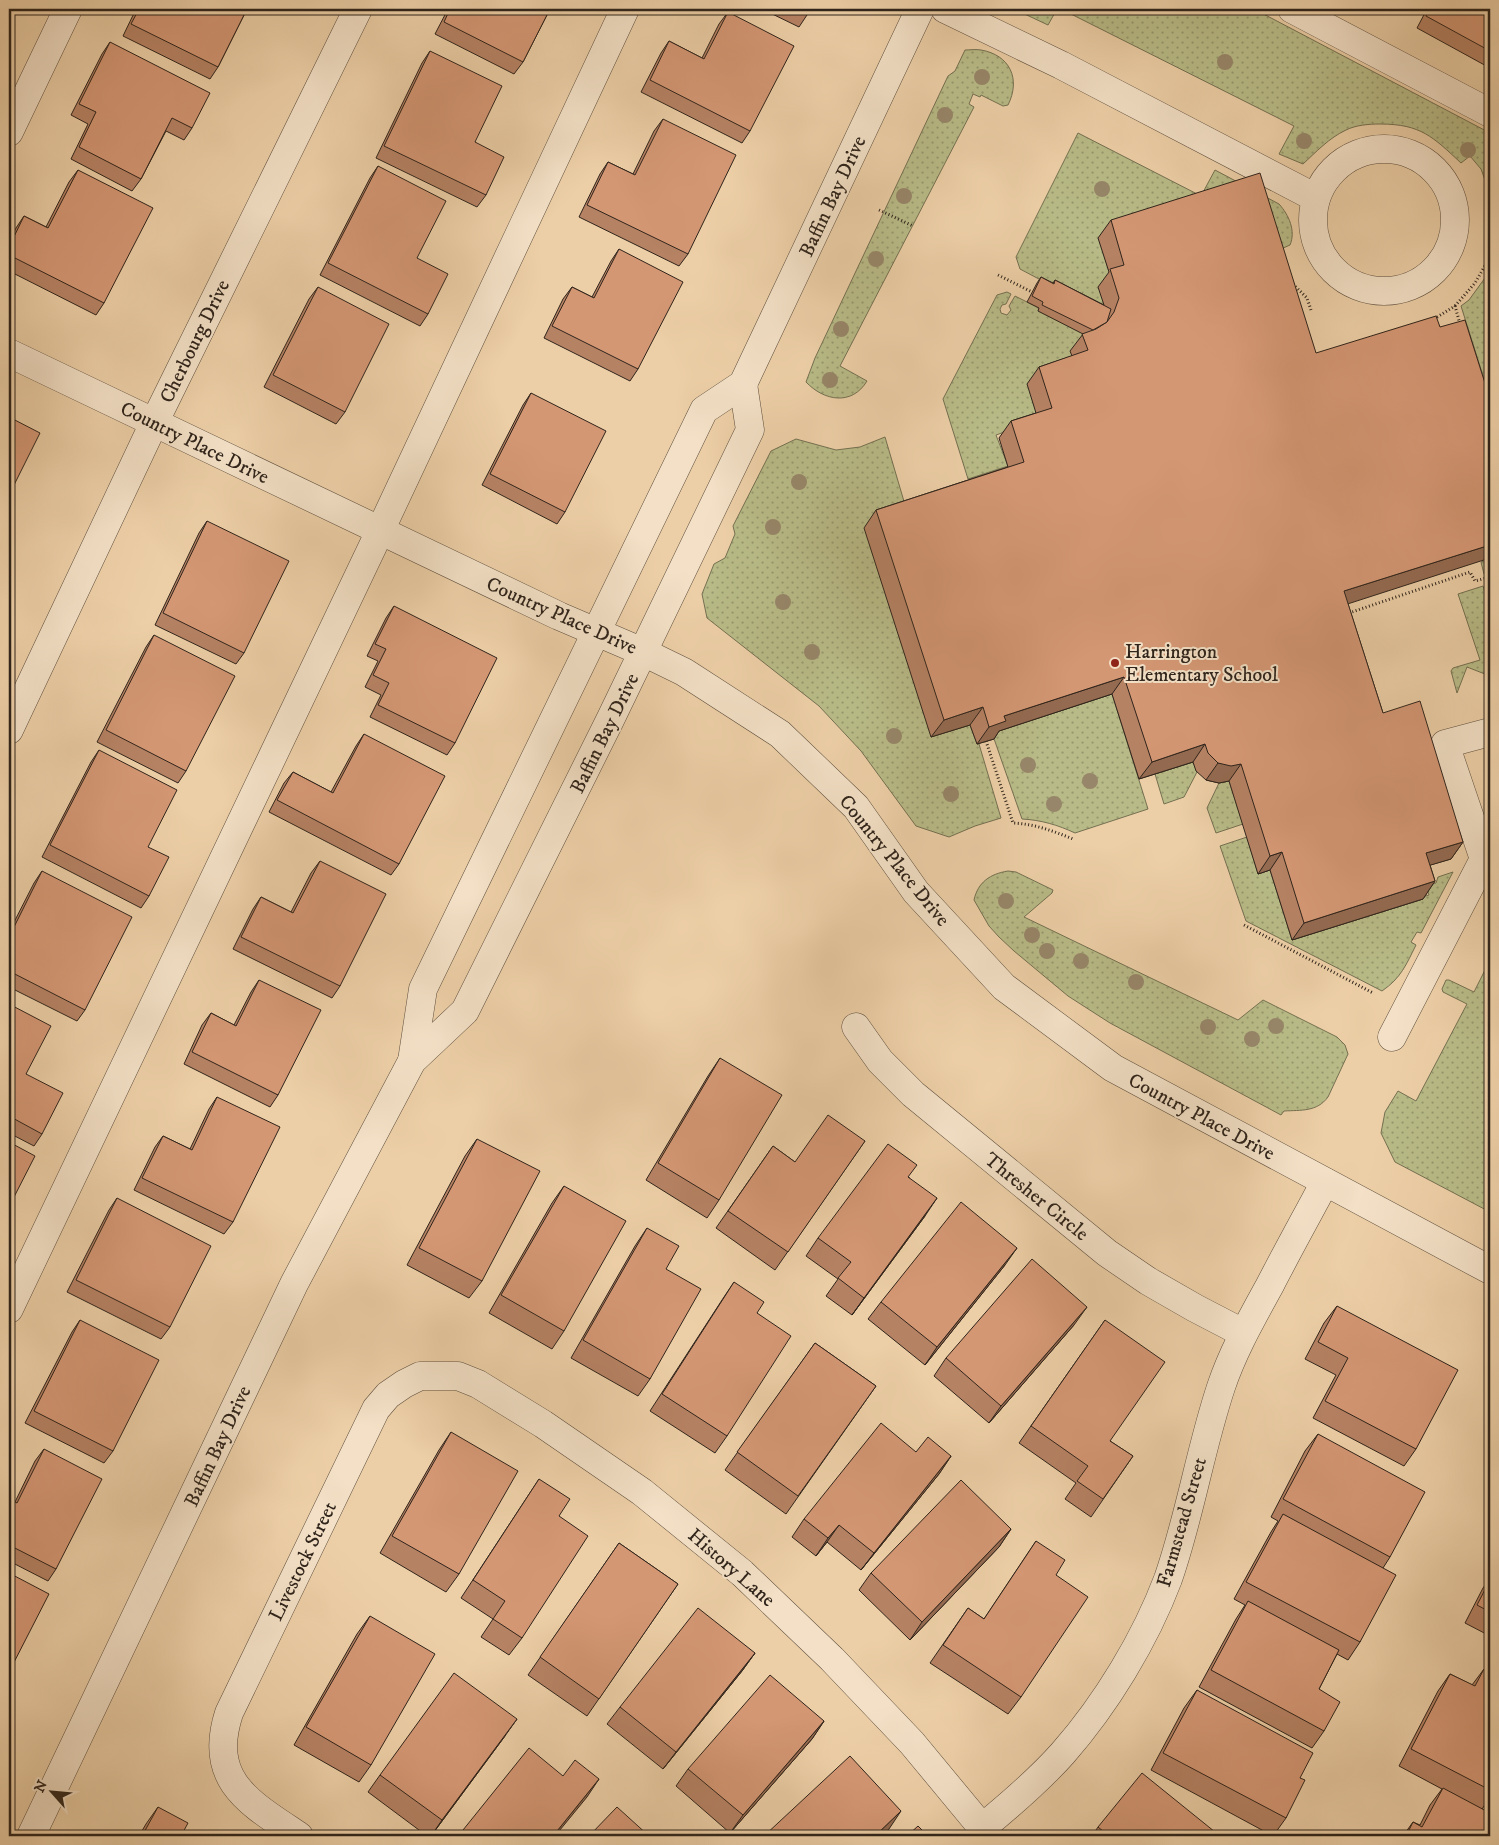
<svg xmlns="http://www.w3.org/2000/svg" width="1499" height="1845" viewBox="0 0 1499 1845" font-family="'IM FELL DW Pica',serif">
<defs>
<pattern id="grass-dots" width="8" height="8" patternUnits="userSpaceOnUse" patternTransform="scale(1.25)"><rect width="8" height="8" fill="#b8bb87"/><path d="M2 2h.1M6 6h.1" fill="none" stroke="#96986e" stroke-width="1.8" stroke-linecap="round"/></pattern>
</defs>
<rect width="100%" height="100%" fill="#edcfa7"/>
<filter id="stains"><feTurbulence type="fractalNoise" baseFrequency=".004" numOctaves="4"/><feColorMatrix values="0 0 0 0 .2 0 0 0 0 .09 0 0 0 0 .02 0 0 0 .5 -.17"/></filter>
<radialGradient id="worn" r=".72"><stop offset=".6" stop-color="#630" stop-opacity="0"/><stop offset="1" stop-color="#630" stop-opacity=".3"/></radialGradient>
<g fill="url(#grass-dots)" stroke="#747051">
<polygon points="1014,9 1057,9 1048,25"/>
<path d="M1061,9H1254L1490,133V194L1481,169L1470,156L1461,163C1433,137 1421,124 1380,124C1369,124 1356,125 1346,130C1329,138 1316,152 1303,164L1279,154L1294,126Z"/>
<path d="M965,50C970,50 976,49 981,50C1010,55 1021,79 1008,105L1003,106L981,95L980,97L973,94L969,104L974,107L840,366L867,381C852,406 824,401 806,382L815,358L948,76L955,71Z"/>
<path d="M1078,133L1201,196L1215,170L1279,204C1289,215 1296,231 1290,245L1281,249L1099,238L1112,282L1107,315L1020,269L1016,257Z"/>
<polygon points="1490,271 1490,398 1461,306 1469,300"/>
<polygon points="1007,292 1011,294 1006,304 1002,305 1000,309 1001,313 1007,315 1011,310 1009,306 1015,296 1039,308 1038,311 1095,339 1039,420 996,435 1008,466 968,479 943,399 997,295"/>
<polygon points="885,437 970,725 977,744 979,744 1001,818 975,826 949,837 916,826 861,751 819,706 707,618 702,594 714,564 725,558 735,534 733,526 771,451 796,439 836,450 860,447"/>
<polygon points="1490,559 1490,572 1484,574 1481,562"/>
<polygon points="1483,586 1490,609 1490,676 1467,667 1457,693 1451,671 1453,668 1480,660 1458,594"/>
<path d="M1112,694L1148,809L1075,833C1058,825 1041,820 1022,819L992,733Z"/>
<polygon points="1193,762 1197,772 1184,797 1164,804 1155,774"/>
<polygon points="1229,781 1243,824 1216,833 1207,808 1219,783"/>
<path d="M1247,837L1258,874L1270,870L1292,940L1423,899L1422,897L1429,895L1427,888L1429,885L1436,883L1438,877L1453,872L1421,933L1417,932L1411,942L1416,945C1406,965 1401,978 1382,991L1246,921L1220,846Z"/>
<path d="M1008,871L1016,872L1053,890L1052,893L1024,917L1238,1020L1263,1000L1337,1037L1345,1045L1348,1054L1328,1097C1317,1112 1301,1110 1284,1111L1281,1115L1110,1023L1068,996L1014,951L999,937L989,926L974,900C978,882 990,874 1008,871Z"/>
<polygon points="1490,960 1490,1212 1395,1162 1381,1133 1385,1112 1398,1091 1416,1101 1467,1004 1443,992 1442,989 1446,980 1449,980 1474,992"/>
</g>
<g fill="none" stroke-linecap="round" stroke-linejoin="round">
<defs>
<g id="minor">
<polyline points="945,9 1061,65 1316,198"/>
<polyline points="1292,9 1490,113"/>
<polyline points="9,132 68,9"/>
<circle cx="1384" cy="220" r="71"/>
<polyline points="9,353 559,616 643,652 684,672 780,734 856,807 916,892 1004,987 1113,1068 1490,1270"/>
<polyline points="9,730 154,423 358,9"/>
<polyline points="856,1027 880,1061 913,1094 1107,1253 1148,1281 1195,1308 1243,1333"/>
<polyline points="1392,1037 1484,859 1445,744 1490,732"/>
<polyline points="412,1061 423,989 704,410 743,384 920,9"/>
<polyline points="9,1309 380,531 625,9"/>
<path d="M983,1827C1011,1804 1039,1780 1063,1753C1106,1704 1145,1640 1168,1579C1190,1516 1200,1450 1221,1387C1233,1351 1252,1318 1270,1285C1288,1250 1307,1216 1325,1182"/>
<polyline points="31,1836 294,1284 412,1061 465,1011 610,720 750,430 743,384"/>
<path d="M299,1836C250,1803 207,1781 229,1713L376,1409L388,1395L404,1384L420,1376H458L478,1384L543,1424L642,1492L742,1573L832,1659L912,1743L989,1836"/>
</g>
</defs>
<use href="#minor" stroke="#5e4f3e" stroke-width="29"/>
<g stroke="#2f241b" stroke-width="3" stroke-dasharray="1 2.5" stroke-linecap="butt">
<polyline points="879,210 913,226"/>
<polyline points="998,275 1036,294"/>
<polyline points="1293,284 1307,298 1311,310"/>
<polyline points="1455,306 1475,283 1490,257"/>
<polyline points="1434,319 1455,306 1460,324"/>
<polyline points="1349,613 1470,572 1475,581 1490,577"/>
<path d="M986,741L1013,823C1035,824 1053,831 1073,839"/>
<polyline points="1244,925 1373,993"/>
</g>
<use href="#minor" stroke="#f3e0c6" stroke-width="28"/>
</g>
<g fill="#978669">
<circle cx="1225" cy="62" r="8"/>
<circle cx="982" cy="77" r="8"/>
<circle cx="945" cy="115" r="8"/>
<circle cx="1304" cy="141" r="8"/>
<circle cx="1468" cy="150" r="8"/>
<circle cx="1102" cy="189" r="8"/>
<circle cx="904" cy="196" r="8"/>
<circle cx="876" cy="259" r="8"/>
<circle cx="841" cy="329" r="8"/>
<circle cx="830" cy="380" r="8"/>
<circle cx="799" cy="482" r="8"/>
<circle cx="773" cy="527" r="8"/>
<circle cx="783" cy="602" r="8"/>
<circle cx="812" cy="652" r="8"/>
<circle cx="894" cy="736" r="8"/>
<circle cx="1028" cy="765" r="8"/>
<circle cx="1090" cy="781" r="8"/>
<circle cx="951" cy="794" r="8"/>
<circle cx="1054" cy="804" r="8"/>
<circle cx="1006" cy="901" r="8"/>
<circle cx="1032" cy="935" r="8"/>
<circle cx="1047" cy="951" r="8"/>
<circle cx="1081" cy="961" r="8"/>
<circle cx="1136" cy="982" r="8"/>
<circle cx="1276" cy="1026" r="8"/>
<circle cx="1208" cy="1027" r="8"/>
<circle cx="1252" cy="1039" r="8"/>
</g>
<g fill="#b68264" stroke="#2f241b">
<polygon points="136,9 247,9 218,67 210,79 123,36"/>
<polygon points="448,9 550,9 523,62 514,74 435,34"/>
<polygon points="762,9 810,9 807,15 799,27"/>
<polygon points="1427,9 1490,9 1490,68 1417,28"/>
<polygon points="728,12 750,131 742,143 641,92 661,53 669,41 702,58 719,24"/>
<polygon points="110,42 192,128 184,140 166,131 141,179 132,191 71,159 88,124 71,115 102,54"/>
<polygon points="430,51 475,142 486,195 477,207 376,158 422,63"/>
<polygon points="663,119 688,254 679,266 579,217 600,174 608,162 633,174 654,131"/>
<polygon points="378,166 417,258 428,314 420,326 320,275 370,178"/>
<polygon points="78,170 104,303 96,315 9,271 9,242 16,228 24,216 46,227 69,182"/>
<polygon points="1111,220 1348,604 1383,713 1463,842 1451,859 1430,865 1435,881 1423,899 1292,940 1270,870 1258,874 1229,781 1219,783 1206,780 1196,771 1193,762 1139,779 1112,694 999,731 994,739 977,744 970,725 931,737 864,528 876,510 1008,467 999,438 1011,421 1036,413 1027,384 1039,367 1072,356 1070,351 1083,334 1038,311 1039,308 1027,302 1037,283 1041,277 1053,283 1055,280 1104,305 1098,287 1109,272 1098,238"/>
<polygon points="619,249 638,369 630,381 544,338 563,299 572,287 592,297 611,261"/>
<polygon points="318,287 345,412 336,424 264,387 309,299"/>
<polygon points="531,393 565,512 557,524 482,485 523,405"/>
<polygon points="207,521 244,653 236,664 155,625 199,533"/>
<polygon points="394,606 455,743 447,755 370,717 381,695 365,687 378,661 367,656 386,618"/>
<polygon points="154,635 186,771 178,783 97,742 146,647"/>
<polygon points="364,734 399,864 391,875 269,812 284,783 293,772 331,792 356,746"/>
<polygon points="99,750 148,847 149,896 141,908 42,857 91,762"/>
<polygon points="320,861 340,986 332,998 233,949 253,909 261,897 291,912 311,873"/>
<polygon points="42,871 85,1010 77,1021 9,987 9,932 34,883"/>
<polygon points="259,980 278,1095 270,1107 184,1064 202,1025 211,1013 234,1025 251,992"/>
<polygon points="9,1004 26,1074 42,1134 34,1146 9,1133"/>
<polygon points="720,1058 719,1200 707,1218 646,1180 708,1076"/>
<polygon points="217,1097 233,1222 224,1234 134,1190 155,1147 163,1136 190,1149 209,1109"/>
<polygon points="477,1139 482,1281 469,1298 407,1265 465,1156"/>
<polygon points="865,1141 775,1270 716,1228 773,1146 795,1162"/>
<polygon points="9,1142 14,1197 9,1205"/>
<polygon points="909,1177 925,1216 852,1315 826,1296 838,1279 806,1256 818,1238"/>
<polygon points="564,1186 564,1331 552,1349 489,1313 552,1203"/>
<polygon points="117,1198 170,1327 161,1339 67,1292 109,1210"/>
<polygon points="647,1228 666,1269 650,1379 638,1396 571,1358 635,1246"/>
<polygon points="1005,1265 925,1365 868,1319 881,1302"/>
<polygon points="734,1282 757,1313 727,1436 715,1453 650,1411 722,1300"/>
<polygon points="1337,1306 1416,1449 1404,1466 1313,1418 1336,1375 1305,1359 1324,1323"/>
<polygon points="80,1320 113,1451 104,1463 25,1423 72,1332"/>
<polygon points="1105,1320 1110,1441 1133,1456 1091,1517 1065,1499 1076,1483 1019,1443"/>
<polygon points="1074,1325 989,1423 934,1376 946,1358"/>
<polygon points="815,1343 876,1386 786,1514 725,1470"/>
<polygon points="451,1432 459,1574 446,1592 380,1553 439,1450"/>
<polygon points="1318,1434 1390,1557 1383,1568 1360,1642 1348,1660 1337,1654 1319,1689 1324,1731 1312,1748 1199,1687 1236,1619 1245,1605 1234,1599 1271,1532 1278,1521 1271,1517 1305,1451"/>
<polygon points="44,1449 56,1569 48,1581 9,1561 9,1499 15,1502 35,1461"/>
<polygon points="916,1452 951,1456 939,1474 861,1570 827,1542 816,1556 792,1537 804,1519"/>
<polygon points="539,1479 559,1516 522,1638 509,1655 481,1637 493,1619 461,1598"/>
<polygon points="1011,1529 999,1547 910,1640 859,1590 871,1573"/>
<polygon points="1036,1541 1056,1575 1021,1697 1008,1714 930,1663 968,1608 984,1619"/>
<polygon points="619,1543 678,1584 587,1716 528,1675"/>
<polygon points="1490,1578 1490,1636 1465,1623 1483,1588"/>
<polygon points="370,1616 371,1765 359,1782 294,1745 357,1634"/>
<polygon points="755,1653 742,1671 663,1769 607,1724 620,1707"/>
<polygon points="1484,1669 1490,1672 1490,1797 1482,1809 1490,1836 1403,1836 1413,1822 1420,1825 1430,1805 1442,1789 1399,1766 1438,1691 1450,1674 1472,1685"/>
<polygon points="1197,1690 1300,1778 1286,1818 1273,1836 1151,1770 1184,1708"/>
<polygon points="824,1721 812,1739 730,1833 676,1786 688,1769"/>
<polygon points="505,1736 431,1836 427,1836 368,1792 380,1775"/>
<polygon points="158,1807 181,1836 139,1836 146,1824"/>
<polygon points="1098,1827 1220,1836 1092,1836"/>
</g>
<g fill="#946a51" stroke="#2f241b">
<polygon points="1490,545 1490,558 1332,609 1344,591"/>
<polygon points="1124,677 1112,694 999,731 994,739 977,744 989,727 1004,716"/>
<polygon points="983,707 970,725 931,737 944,720"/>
<polygon points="1205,744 1193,762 1139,779 1152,762"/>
<polygon points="1218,763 1241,764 1229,781 1219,783 1206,780"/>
<polygon points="1463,842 1451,859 1414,870 1426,853"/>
<polygon points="1282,852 1270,870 1258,874 1270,856"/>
<polygon points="1435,881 1423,899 1292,940 1304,923"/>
<polygon points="937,1198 925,1216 852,1315 864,1298"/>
<polygon points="1017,1248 1005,1265 925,1365 937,1347"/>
<polygon points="1087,1307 1074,1325 989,1423 1001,1406"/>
<polygon points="951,1456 939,1474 861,1570 874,1553"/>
<polygon points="839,1525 827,1542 816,1556 828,1538"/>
<polygon points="1011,1529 999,1547 910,1640 922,1622"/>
<polygon points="755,1653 742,1671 663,1769 676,1752"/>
<polygon points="517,1719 505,1736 431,1836 442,1820"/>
<polygon points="824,1721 812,1739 730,1833 743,1815"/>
<polygon points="599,1779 587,1797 555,1836 553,1836"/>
<polygon points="901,1811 889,1829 881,1836 875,1836"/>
</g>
<g fill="#d49774" stroke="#2f241b">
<polygon points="139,9 247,9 218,67 131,24"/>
<polygon points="450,9 550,9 523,62 444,22"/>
<polygon points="794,9 810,9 807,15"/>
<polygon points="1429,9 1490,9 1490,51 1426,16"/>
<polygon points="728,12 794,46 750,131 650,80 669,41 704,59"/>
<polygon points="110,42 210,93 192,128 172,118 141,179 79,147 96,112 79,104"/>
<polygon points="430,51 502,86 475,142 504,157 486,195 384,146"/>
<polygon points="663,119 736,155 688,254 587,205 608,162 635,175"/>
<polygon points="378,166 446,201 417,258 448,274 428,314 328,263"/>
<polygon points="78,170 153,208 104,303 9,255 9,247 24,216 48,228"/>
<polygon points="1260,173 1316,353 1436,316 1440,327 1465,320 1490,399 1490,545 1344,591 1383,713 1420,701 1463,842 1426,853 1435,881 1304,923 1282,852 1270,856 1241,764 1231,766 1218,763 1208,753 1205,744 1152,762 1124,677 1004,716 1006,721 992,726 989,727 983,707 944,720 876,510 1024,462 1011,421 1052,408 1039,367 1088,350 1082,334 1096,329 1107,322 1114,312 1119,298 1110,269 1124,265 1111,220"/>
<polygon points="619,249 683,282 638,369 552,326 572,287 594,298"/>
<polygon points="1041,277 1054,284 1055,280 1111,309 1107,322 1093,330 1042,305 1043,302 1032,296"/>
<polygon points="318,287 389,324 345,412 273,375"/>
<polygon points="531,393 606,431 565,512 490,474"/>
<polygon points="9,417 40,433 9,495"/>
<polygon points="207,521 289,561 244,653 163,613"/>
<polygon points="394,606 497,658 455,743 378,705 389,683 373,675 386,649 375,644"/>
<polygon points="154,635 235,676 186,771 106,730"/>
<polygon points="364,734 445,776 399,864 277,800 293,772 333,793"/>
<polygon points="99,750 177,790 148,847 169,857 149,896 50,845"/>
<polygon points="320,861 386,894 340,986 241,937 261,897 293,913"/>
<polygon points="42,871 132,917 85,1010 9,971 9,937"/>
<polygon points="259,980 321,1010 278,1095 192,1052 211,1013 236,1026"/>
<polygon points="9,1004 51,1026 26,1074 63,1093 42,1134 9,1116"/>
<polygon points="720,1058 782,1095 719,1200 658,1163"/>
<polygon points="217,1097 280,1127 233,1222 142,1178 163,1136 192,1150"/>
<polygon points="828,1115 865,1141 788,1252 728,1211 773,1146 795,1162"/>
<polygon points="477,1139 540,1171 482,1281 419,1248"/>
<polygon points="9,1142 35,1156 14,1197 9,1194"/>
<polygon points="888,1144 917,1165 908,1177 937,1198 864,1298 838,1278 851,1262 818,1238"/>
<polygon points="564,1186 626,1221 564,1331 501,1295"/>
<polygon points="117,1198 211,1246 170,1327 76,1280"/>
<polygon points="961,1202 1017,1248 937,1347 881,1302"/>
<polygon points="647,1228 679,1246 666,1269 701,1289 650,1379 583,1340"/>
<polygon points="1032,1259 1087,1307 1001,1406 946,1358"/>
<polygon points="734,1282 764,1302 757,1313 791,1336 727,1436 662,1394"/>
<polygon points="1337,1306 1458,1370 1416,1449 1325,1401 1348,1358 1318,1342"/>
<polygon points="80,1320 159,1360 113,1451 34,1411"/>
<polygon points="1105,1320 1165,1362 1110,1441 1133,1456 1103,1499 1077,1481 1088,1466 1031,1426"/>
<polygon points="815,1343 876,1386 798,1496 737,1452"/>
<polygon points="881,1423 916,1452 928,1437 951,1456 874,1553 839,1525 828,1538 804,1519"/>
<polygon points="451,1432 518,1471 459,1574 392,1536"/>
<polygon points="1318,1434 1425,1492 1390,1557 1283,1499"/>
<polygon points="44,1449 102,1479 56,1569 9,1545 9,1499 17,1503"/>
<polygon points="539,1479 570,1499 559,1516 588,1536 522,1638 493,1619 505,1601 473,1580"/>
<polygon points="961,1480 1011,1529 922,1622 871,1573"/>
<polygon points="1283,1514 1396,1575 1360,1642 1246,1582"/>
<polygon points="1036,1541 1065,1560 1056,1575 1088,1597 1021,1697 943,1645 968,1608 984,1619"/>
<polygon points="619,1543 678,1584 599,1699 540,1657"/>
<polygon points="9,1573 49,1594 9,1672"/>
<polygon points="1490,1580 1490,1612 1477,1605"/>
<polygon points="1248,1601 1339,1650 1319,1689 1340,1702 1324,1731 1211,1670"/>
<polygon points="698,1608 755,1653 676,1752 620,1707"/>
<polygon points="370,1616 435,1654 371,1765 306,1727"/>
<polygon points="1484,1669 1490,1672 1490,1790 1411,1749 1450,1674 1475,1686"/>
<polygon points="454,1673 517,1719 442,1820 380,1775"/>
<polygon points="770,1675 824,1721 743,1815 688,1769"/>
<polygon points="1197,1690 1313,1753 1300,1778 1305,1780 1286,1818 1163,1753"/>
<polygon points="529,1748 563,1776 575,1760 599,1779 553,1836 461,1836 459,1835"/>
<polygon points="850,1756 901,1811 875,1836 764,1836"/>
<polygon points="1142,1773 1220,1836 1109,1836 1098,1827"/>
<polygon points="1443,1788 1490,1813 1490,1836 1406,1836 1413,1822 1422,1827"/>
<polygon points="158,1807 188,1823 181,1836 142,1836"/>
<polygon points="617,1807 649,1836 589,1836"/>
<polygon points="918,1826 928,1836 907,1836"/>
</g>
<circle fill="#8f2418" stroke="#f3e0c6" stroke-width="2" cx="1115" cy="663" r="5"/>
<g text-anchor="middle" stroke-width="4" stroke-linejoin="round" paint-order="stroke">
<g font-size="20" fill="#2f241b" stroke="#f3e0c6">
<text transform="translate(832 196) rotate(-65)" y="7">Baffin Bay Drive</text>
<text transform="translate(194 341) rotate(-64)" y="7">Cherbourg Drive</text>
<text transform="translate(195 442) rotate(26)" y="7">Country Place Drive</text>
<text transform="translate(562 615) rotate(24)" y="7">Country Place Drive</text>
<text transform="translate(604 733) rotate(-64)" y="7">Baffin Bay Drive</text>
<text transform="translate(895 860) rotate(51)" y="7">Country Place Drive</text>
<text transform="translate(1202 1116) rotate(28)" y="7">Country Place Drive</text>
<text transform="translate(1037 1196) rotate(39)" y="7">Thresher Circle</text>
<text transform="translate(217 1446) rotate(-65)" y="7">Baffin Bay Drive</text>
<text transform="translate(1181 1522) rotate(-74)" y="7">Farmstead Street</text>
<text transform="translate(302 1561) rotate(-64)" y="7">Livestock Street</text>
<text transform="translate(732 1567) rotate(41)" y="7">History Lane</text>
</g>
<g font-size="20" fill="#2f241b" stroke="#f3e0c6" text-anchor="start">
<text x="1125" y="658">Harrington<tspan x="1125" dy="23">Elementary School</tspan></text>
</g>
</g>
<rect width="1499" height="1845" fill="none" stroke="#edcfa7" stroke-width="30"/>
<rect x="10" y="10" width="1479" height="1825" fill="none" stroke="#2f241b" stroke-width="2.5"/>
<rect x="15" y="15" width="1469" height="1815" fill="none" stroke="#2f241b"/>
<g transform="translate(52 1792) rotate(297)" stroke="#f3e0c6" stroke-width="4" paint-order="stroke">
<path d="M0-4L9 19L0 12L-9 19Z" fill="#2f241b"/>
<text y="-8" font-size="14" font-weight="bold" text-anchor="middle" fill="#2f241b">N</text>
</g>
<rect width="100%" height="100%" filter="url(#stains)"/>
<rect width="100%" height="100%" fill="url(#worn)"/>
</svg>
